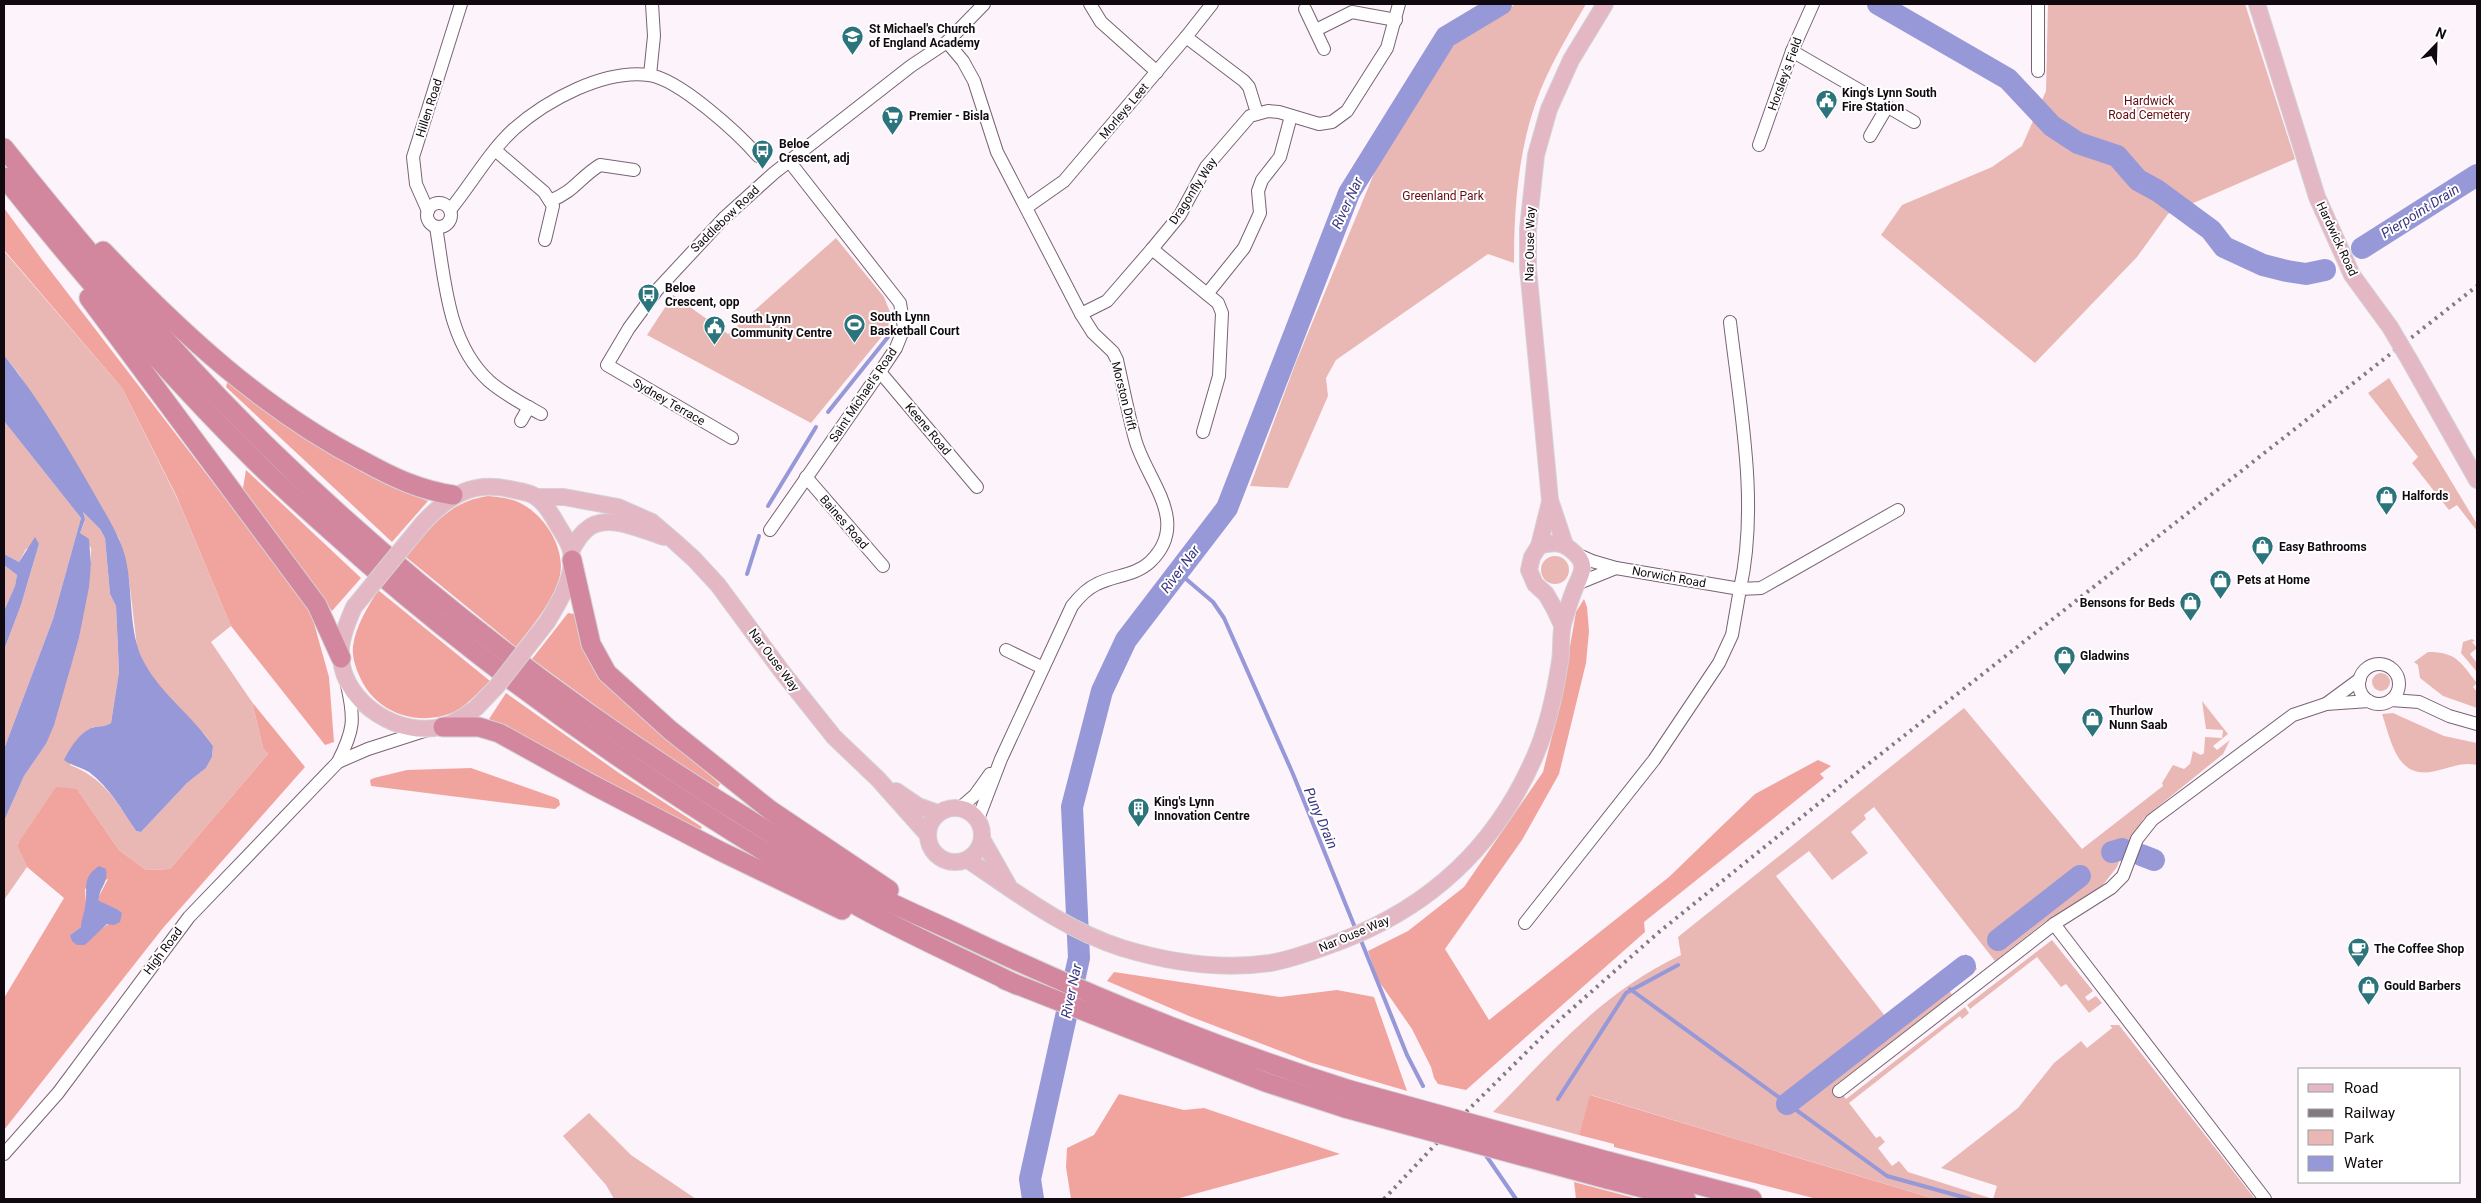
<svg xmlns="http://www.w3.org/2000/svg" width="2481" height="1203" viewBox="0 0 2481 1203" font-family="Roboto,sans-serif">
<rect width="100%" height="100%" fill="#fdf3fb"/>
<g fill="#e9b8b4">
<path d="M1516,4H1586C1568,35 1548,68 1536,102C1518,153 1514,209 1514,263L1488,254L1336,360L1326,378L1328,396L1288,488L1250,486L1296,362L1378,164L1447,52L1465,34Z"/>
<polygon points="2048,4 2245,4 2295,159 2168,214 2137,257 2035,363 1881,235 1902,205 1992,167 2022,146 2046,91"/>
<polygon points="836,238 884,297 890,312 888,329 811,423 647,335 673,295 728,334"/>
<path d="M4,251L122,388L179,502L231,626L211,642L252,702L263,748L268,754L170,869L146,870L119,850L77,789L17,844L27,867L4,900V821L24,776L46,744L79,638L91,564V548L80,533L85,521L82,511L100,529L105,538L110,594L116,606L119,672L111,723L106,726L93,727L70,765C103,777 118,803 136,831L141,832L187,783L206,768L212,757L213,746L206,736L157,684L144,664L137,647L129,579L119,538L19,374L4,355Z"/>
<polygon points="2389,378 2477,524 2477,531 2457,505 2449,510 2412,463 2418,457 2368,393"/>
<polygon points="4,421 81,518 53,619 4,749 4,650 21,605 39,544 26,549 19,562 4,554"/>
<circle cx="1555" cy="570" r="14"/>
<polygon points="4,565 17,575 15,586 4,611"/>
<polygon points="2472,639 2475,641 2472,642 2477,648 2470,654 2477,663 2477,672 2461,653 2463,642"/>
<path d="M2428,652C2457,652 2460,662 2477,683L2473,687L2477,692V708L2443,696L2420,678L2418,665L2414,662Z"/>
<circle cx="2381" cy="682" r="9"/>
<path d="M2202,701L2228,734L2213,746L2217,750L2230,740L2223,754L2144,818L2124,849L2117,867L2102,886L2043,923L1995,961L1874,807L1864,815L1866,819L1851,832L1868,853L1832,880L1809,851L1776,876L1885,1016L1966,954L1977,969L1949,990L1952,995L1835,1085L1846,1099L1965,1007L1969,1013L1962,1019L1960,1016L1849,1103L1876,1138L1880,1136L1885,1142L1878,1148L1892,1166L1899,1161L1908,1172L1993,1199L1997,1186L1941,1168L2018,1108L2054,1063L2081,1041L2087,1048L2112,1028L2110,1025H2119L2255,1199H1935L1591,1095L1579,1135L1493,1112C1554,1050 1601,993 1681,955L1678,937L1964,708L2082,849L2163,786L2162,783L2173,765L2184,769L2190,764L2193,751L2201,755L2204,753L2205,737L2222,738L2223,730L2206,729Z"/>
<path d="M2393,713L2444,736L2477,743V765C2464,762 2455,766 2443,769C2398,784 2393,747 2382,714Z"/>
<polygon points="2052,940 2093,991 2085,997 2088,1001 2096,996 2102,1003 2089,1013 2066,984 2061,987 2037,957 1970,1009 1967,1005"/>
<polygon points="589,1113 631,1155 696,1199 614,1199 606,1185 563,1136"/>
</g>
<g fill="#f1a49e" fill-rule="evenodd">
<polygon points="4,208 43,261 310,609 329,677 334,742 325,745 231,626 177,497 122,388 4,250"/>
<path d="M228,379C288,432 354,470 428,501L392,542L226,387Z"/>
<polygon points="246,470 361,578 332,611 242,494"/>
<path d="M488,496C499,497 511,498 522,504C547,517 569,554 558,582C549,607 531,627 516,647L406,557C431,528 447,502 488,496Z"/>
<path d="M378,590L490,681C479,691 465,708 452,713C415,727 374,712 359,675C355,666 352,656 353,646C356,625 368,607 378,590Z"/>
<polygon points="1584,599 1587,607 1589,631 1586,663 1559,774 1522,840 1445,949 1489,1020 1669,877 1755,794 1818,760 1831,766 1820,774 1824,778 1644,922 1645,932 1466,1090 1438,1084 1434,1078 1431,1067 1412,1029 1378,980 1368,951 1408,931 1464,887 1543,772 1560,704 1576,612"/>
<polygon points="568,613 574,614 583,645 632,708 720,784 717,789 641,739 532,659"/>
<polygon points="506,693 619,773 702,827 700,830 489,719"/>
<path d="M252,702L305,767L163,928L4,1130V998L64,898L27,867L17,845L56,787L77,789L119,850L146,870L170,869L268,754L263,748ZM108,879L99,896V902L117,909L122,914L93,935L85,945L70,935L81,927L86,904L85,889Z"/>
<polygon points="471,768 556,798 559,800 560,805 555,809 371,786 370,780 374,778 407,770"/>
<polygon points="1114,972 1280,997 1337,990 1374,997 1407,1091 1309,1062 1189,1016 1107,981"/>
<polygon points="1119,1094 1184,1110 1204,1108 1340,1154 1176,1199 1071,1199 1066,1167 1067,1148 1094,1135"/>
<polygon points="1590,1095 1935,1199 1817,1199 1614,1147 1614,1144 1579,1135"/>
<polygon points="1574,1182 1638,1199 1576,1199"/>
</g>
<g fill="#9698d8">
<path d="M4,355C38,398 68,447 95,495C106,515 119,534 125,556C134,591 127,633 145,664C162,695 193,716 213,746L212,757L206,768L187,783L141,832L136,831C122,810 110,788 89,772C81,767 72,766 64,760C70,748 81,730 95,727C101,726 105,727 111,723L119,672L116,606L110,594L105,538L100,529L83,512L85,520L80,533L89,539L91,564L89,587L79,638L54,725L46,744L24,776L4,821V749L53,619L81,518L4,421Z"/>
<polygon points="35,537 39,544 21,605 4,650 4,611 15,586 17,575 4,565 4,554 19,562"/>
<path d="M99,866L106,869C109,884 98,888 99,901L117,909L122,913L120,922L114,925L107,924L85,945H77L72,941L70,935L81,927C81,920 84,914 85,907C89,889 80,879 99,866Z"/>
</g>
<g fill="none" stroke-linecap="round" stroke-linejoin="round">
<g stroke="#9698d8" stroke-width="4">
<polyline points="828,412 888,337"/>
<polyline points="768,506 816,427"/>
<polyline points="1179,573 1213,602 1224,618 1293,774 1356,930"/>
<polyline points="747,574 759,536"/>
<polyline points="1360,938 1407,1055 1423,1086"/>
<polyline points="1630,989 1887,1176 1970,1199"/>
<polyline points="1558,1099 1626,993 1678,965"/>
<polyline points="1485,1154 1516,1199"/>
</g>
<g stroke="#9698d8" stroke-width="22">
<polyline points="1878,4 2008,79 2052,126 2078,143 2117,156 2138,180 2158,191 2211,230 2224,247 2263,265 2287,271 2306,274 2325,270"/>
<polyline points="2362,248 2477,175"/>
<polyline points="2112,852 2122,849"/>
<polyline points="2141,855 2154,860"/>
<polyline points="1998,940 2080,876"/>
<polyline points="1787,1104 1965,966"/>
<polyline points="1033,1199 1030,1179 1079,958 1072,807 1102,691 1126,640 1227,508 1349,193 1446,37 1501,4"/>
</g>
<defs>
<g id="minor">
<polyline points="1090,4 1101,22 1157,72"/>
<polyline points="1305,9 1324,49"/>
<polyline points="1316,30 1352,12 1396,20"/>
<polyline points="1186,37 1244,81 1249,87 1257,113"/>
<path d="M947,42L963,61L974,81L997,152L1081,314L1093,333L1113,352L1117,360C1123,387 1128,413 1135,439C1146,480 1192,522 1150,562C1135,576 1114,575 1097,584C1086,589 1079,597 1072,606L1001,759L978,819"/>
<polyline points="1792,51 1914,122"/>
<polyline points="2038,71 2038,4"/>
<polyline points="650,75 654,36 652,4"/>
<polyline points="1870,136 1887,107"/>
<polyline points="1759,145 1792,51 1813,4"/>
<polyline points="495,150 544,192 553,206 545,240"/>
<path d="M550,201C575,191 579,178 600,165L634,170"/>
<circle cx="439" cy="215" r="12"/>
<polyline points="1027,207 1064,181 1186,37 1212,4"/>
<path d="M450,210C472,183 489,152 514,129C547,100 604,69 649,75C679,79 738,133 758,156"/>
<polyline points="428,211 416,184 413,157 461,4"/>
<path d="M436,227C445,280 447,342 489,381C505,395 523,404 541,414"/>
<polyline points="1152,249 1218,303 1222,313 1219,376 1203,432"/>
<polyline points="1207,294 1244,248 1260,213 1258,191 1262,180 1280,157 1291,116"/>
<polyline points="1081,314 1107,301 1152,249 1180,215 1206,167 1250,116 1268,111 1279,112 1319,124 1332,122 1347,111 1387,48 1399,4"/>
<polyline points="880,372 977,487"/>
<polyline points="521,421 529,407"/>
<polyline points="732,438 607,365 629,328 657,290 724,218 774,173 911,66 947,42 984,4"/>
<polyline points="806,477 883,566"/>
<polyline points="770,530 880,372 896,348 904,328 900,303 789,161"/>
<path d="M1576,554L1592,561L1616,568L1740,589C1759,504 1740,408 1730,322"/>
<polyline points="1579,583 1616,568"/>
<polyline points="1006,650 1043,668"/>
<circle cx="2379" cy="684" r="20"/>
<polyline points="2391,700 2419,702 2449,716 2477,724"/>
<polyline points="2326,704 2360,679"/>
<polyline points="338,762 368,749 427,730"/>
<polyline points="960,808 975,795 990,774"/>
<polyline points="1525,923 1654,760 1719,663 1732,635 1740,589 1761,588 1898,510"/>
<polyline points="1839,1091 2054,924"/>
<path d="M4,1154L58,1093L189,917L338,762C354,730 355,720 347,685"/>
<polyline points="2265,1199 2054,924 2111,888 2123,876 2137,839 2152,820 2293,715 2326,704 2369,701"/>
</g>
<g id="major">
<polyline points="2257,4 2317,197 2352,275 2390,327"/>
<polyline points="2410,361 2477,480"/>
<polyline points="536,497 564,497 618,507 652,522 673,540 694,559 718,585 783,673 834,737 878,779 927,834"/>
<polyline points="1550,502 1539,546 1532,557 1529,570 1535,584 1546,594 1554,608 1562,625"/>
<path d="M423,523C450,494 474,480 514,490C520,491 531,493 536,497C544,502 552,515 557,524C563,534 572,546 572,559C572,581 558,604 547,622"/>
<polyline points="1565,545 1550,500 1528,268 1528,229 1536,155 1549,109 1571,60 1605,4"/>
<path d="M571,551C575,544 579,536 585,531C605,511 641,530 664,537"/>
<path d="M354,607C347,623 339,642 341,659C345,704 401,739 444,726C456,723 466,715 476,708"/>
<polyline points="896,791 918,806 938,813"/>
<circle cx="955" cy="835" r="27"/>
<polyline points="982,839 1008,885"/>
<path d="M968,860C1017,893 1065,930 1122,948C1168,962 1221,970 1270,963C1294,959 1319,949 1341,941C1432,906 1496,846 1535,756C1548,726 1555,694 1560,661C1562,649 1560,636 1563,624C1566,614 1569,603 1573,593C1579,575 1592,566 1570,549C1560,541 1551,543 1539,546"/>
</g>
<g id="highway">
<path d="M4,148C88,253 174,355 270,449C419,594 585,719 761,827C790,845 818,864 847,880C883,901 923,917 961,935C1087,995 1216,1048 1350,1090"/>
<path d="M4,177C82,275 163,369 252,458C289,495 329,529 368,564C517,693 680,805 852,903C905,933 962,958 1017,985"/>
<path d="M103,251C180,332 265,411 365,462C394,478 420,490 453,495"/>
<polyline points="89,298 317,605 341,658"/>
<polyline points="572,560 591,644 607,673 670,730 770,810 889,890"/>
<polyline points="443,727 479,727 499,733 593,785 720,851 842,910"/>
<polyline points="1005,980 1265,1082 1345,1108"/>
<polyline points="1611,1162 1752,1199"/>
<polyline points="1607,1179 1686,1199"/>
</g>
</defs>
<use href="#minor" stroke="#786374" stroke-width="14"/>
<use href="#major" stroke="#d4d3d4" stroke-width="18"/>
<use href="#highway" stroke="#d4d3d4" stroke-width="21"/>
<use href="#minor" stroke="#fff" stroke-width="12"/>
<use href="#major" stroke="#e4b7c5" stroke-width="16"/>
<use href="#highway" stroke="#d2879f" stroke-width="19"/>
<polyline stroke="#827a81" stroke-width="4" stroke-dasharray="2.5 5" stroke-linecap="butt" points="1384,1199 1466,1112 1556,1023 1659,932 1849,779 2477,286"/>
<defs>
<g id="major-bridge">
<polyline points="2390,327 2410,361"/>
<polyline points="354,607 423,523"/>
<polyline points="476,708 497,686 547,622"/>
</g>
<g id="highway-bridge">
<polyline points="1350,1090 1611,1162"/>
<polyline points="1345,1108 1607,1179"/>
</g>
</defs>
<use href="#major-bridge" stroke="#d4d3d4" stroke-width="18" stroke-linecap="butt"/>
<use href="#highway-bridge" stroke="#d4d3d4" stroke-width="21" stroke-linecap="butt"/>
<use href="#major-bridge" stroke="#e4b7c5" stroke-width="16"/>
<use href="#highway-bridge" stroke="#d2879f" stroke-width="19"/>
</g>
<defs>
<symbol id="school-pin" viewBox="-11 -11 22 30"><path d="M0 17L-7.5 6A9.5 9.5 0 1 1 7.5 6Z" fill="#2b747c" stroke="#fff"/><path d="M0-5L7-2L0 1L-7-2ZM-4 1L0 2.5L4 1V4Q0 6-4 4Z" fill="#fff"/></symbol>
<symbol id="civic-pin" viewBox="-11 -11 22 30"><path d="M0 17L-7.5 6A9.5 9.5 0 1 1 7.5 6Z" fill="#2b747c" stroke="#fff"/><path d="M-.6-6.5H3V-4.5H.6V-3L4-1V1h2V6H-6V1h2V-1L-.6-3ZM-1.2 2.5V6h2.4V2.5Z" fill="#fff"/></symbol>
<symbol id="supermarket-pin" viewBox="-11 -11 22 30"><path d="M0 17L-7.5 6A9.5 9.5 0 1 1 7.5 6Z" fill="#2b747c" stroke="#fff"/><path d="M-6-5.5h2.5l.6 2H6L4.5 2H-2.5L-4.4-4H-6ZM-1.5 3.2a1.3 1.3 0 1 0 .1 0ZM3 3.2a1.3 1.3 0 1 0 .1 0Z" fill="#fff"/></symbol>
<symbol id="bus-pin" viewBox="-11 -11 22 30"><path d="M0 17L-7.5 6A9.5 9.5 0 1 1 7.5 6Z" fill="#2b747c" stroke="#fff"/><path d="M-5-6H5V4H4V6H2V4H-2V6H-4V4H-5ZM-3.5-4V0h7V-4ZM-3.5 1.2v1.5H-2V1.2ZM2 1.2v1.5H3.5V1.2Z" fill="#fff"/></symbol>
<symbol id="stadium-pin" viewBox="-11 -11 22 30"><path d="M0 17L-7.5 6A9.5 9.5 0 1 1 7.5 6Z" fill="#2b747c" stroke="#fff"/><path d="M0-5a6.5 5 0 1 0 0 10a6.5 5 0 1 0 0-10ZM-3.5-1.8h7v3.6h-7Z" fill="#fff"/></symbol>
<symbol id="shop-pin" viewBox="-11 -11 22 30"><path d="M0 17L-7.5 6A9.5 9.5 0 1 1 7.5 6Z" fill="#2b747c" stroke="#fff"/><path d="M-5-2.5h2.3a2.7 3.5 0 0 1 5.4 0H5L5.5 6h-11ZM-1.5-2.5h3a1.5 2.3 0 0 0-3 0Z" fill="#fff"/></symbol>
<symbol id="building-pin" viewBox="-11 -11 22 30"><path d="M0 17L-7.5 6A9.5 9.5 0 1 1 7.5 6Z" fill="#2b747c" stroke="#fff"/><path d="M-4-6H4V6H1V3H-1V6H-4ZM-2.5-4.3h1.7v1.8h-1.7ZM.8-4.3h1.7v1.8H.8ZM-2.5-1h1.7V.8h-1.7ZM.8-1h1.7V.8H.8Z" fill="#fff"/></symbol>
<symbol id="cafe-pin" viewBox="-11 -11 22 30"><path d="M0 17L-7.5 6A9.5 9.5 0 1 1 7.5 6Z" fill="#2b747c" stroke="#fff"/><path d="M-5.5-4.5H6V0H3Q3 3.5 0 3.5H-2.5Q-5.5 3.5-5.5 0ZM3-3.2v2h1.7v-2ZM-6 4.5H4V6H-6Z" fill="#fff"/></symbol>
</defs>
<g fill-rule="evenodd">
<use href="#school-pin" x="840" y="24" width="25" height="34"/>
<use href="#civic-pin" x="1814" y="88" width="25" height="34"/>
<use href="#supermarket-pin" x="880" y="104" width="25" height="34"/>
<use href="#bus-pin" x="750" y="138" width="25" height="34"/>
<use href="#bus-pin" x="636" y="282" width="25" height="34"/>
<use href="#stadium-pin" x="842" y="312" width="25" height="34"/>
<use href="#civic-pin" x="702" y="314" width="25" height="34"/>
<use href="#shop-pin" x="2374" y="484" width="25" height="34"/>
<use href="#shop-pin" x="2250" y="534" width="25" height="34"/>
<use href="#shop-pin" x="2208" y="568" width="25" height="34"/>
<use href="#shop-pin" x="2178" y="590" width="25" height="34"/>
<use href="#shop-pin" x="2052" y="644" width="25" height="34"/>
<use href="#shop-pin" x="2080" y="706" width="25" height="34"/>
<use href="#building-pin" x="1126" y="796" width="25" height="34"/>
<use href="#cafe-pin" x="2346" y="936" width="25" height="34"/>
<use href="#shop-pin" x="2356" y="974" width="25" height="34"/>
</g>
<g text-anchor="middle" stroke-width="4" stroke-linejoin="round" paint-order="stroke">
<g font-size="12" font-weight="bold" fill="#10090f" stroke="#fff" text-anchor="start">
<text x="869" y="33">St Michael's Church<tspan x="869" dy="14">of England Academy</tspan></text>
<text x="1842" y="97">King's Lynn South<tspan x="1842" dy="14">Fire Station</tspan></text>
<text x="909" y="120">Premier - Bisla</text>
<text x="779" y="148">Beloe<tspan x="779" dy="14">Crescent, adj</tspan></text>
<text x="665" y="292">Beloe<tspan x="665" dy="14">Crescent, opp</tspan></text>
<text x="870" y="321">South Lynn<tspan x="870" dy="14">Basketball Court</tspan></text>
<text x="731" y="323">South Lynn<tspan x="731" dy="14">Community Centre</tspan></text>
<text x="2402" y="500">Halfords</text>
<text x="2279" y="551">Easy Bathrooms</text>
<text x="2237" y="584">Pets at Home</text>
<text x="2175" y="607" text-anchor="end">Bensons for Beds</text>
<text x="2080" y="660">Gladwins</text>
<text x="2109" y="715">Thurlow<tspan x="2109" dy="14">Nunn Saab</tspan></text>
<text x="1154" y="806">King's Lynn<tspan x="1154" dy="14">Innovation Centre</tspan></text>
<text x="2374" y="953">The Coffee Shop</text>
<text x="2384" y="990">Gould Barbers</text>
</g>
<g font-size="12" fill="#10090f" stroke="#fff">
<text transform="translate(1785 74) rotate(-70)" y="4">Horsley's Field</text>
<text transform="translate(429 108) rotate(-72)" y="4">Hillen Road</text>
<text transform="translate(1124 111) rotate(-50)" y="4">Morleys Leet</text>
<text transform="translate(1193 191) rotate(-57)" y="4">Dragonfly Way</text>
<text transform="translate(725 219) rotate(-44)" y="4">Saddlebow Road</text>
<text transform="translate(2337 239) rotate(65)" y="4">Hardwick Road</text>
<text transform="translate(1530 244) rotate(-89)" y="4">Nar Ouse Way</text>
<text transform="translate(863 395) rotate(-56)" y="4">Saint Michael's Road</text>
<text transform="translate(1124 396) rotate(76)" y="4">Morston Drift</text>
<text transform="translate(669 402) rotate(30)" y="4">Sydney Terrace</text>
<text transform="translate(928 429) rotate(50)" y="4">Keene Road</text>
<text transform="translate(844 522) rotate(49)" y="4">Baines Road</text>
<text transform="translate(1669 577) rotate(10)" y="4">Norwich Road</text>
<text transform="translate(774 660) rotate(53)" y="4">Nar Ouse Way</text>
<text transform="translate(1354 934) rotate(-23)" y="4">Nar Ouse Way</text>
<text transform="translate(163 951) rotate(-53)" y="4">High Road</text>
</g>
<g font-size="12" fill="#640a10" stroke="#fff">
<text x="2149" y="105">Hardwick<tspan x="2149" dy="14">Road Cemetery</tspan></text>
<text x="1443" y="200">Greenland Park</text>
</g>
<g font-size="14" font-style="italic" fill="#3a3680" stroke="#fff">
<text transform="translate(1347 203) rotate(-65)" y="5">River Nar</text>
<text transform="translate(2420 211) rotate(-32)" y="5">Pierpoint Drain</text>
<text transform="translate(1180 569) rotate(-53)" y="5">River Nar</text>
<text transform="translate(1321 818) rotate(67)" y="5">Puny Drain</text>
<text transform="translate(1071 991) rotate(-78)" y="5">River Nar</text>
</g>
</g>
<rect width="2481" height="1203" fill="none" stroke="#10090f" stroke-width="10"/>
<rect x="2298" y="1068" width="162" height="115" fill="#ffffff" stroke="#9f9d9f"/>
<rect x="2308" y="1084" width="25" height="8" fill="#e4b7c5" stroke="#9f9d9f"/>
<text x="2344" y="1093" font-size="15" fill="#10090f">Road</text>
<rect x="2308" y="1109" width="25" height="8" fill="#827a81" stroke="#9f9d9f"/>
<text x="2344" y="1118" font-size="15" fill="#10090f">Railway</text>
<rect x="2308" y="1130" width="25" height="15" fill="#e9b8b4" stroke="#9f9d9f"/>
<text x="2344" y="1143" font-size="15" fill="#10090f">Park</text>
<rect x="2308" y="1156" width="25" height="15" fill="#9698d8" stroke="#9f9d9f"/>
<text x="2344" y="1168" font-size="15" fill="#10090f">Water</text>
<g transform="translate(2436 45) rotate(23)" stroke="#ffffff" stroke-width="4" paint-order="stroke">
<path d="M0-4L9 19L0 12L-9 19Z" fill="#10090f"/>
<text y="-8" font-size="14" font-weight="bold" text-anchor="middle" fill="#10090f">N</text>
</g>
</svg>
